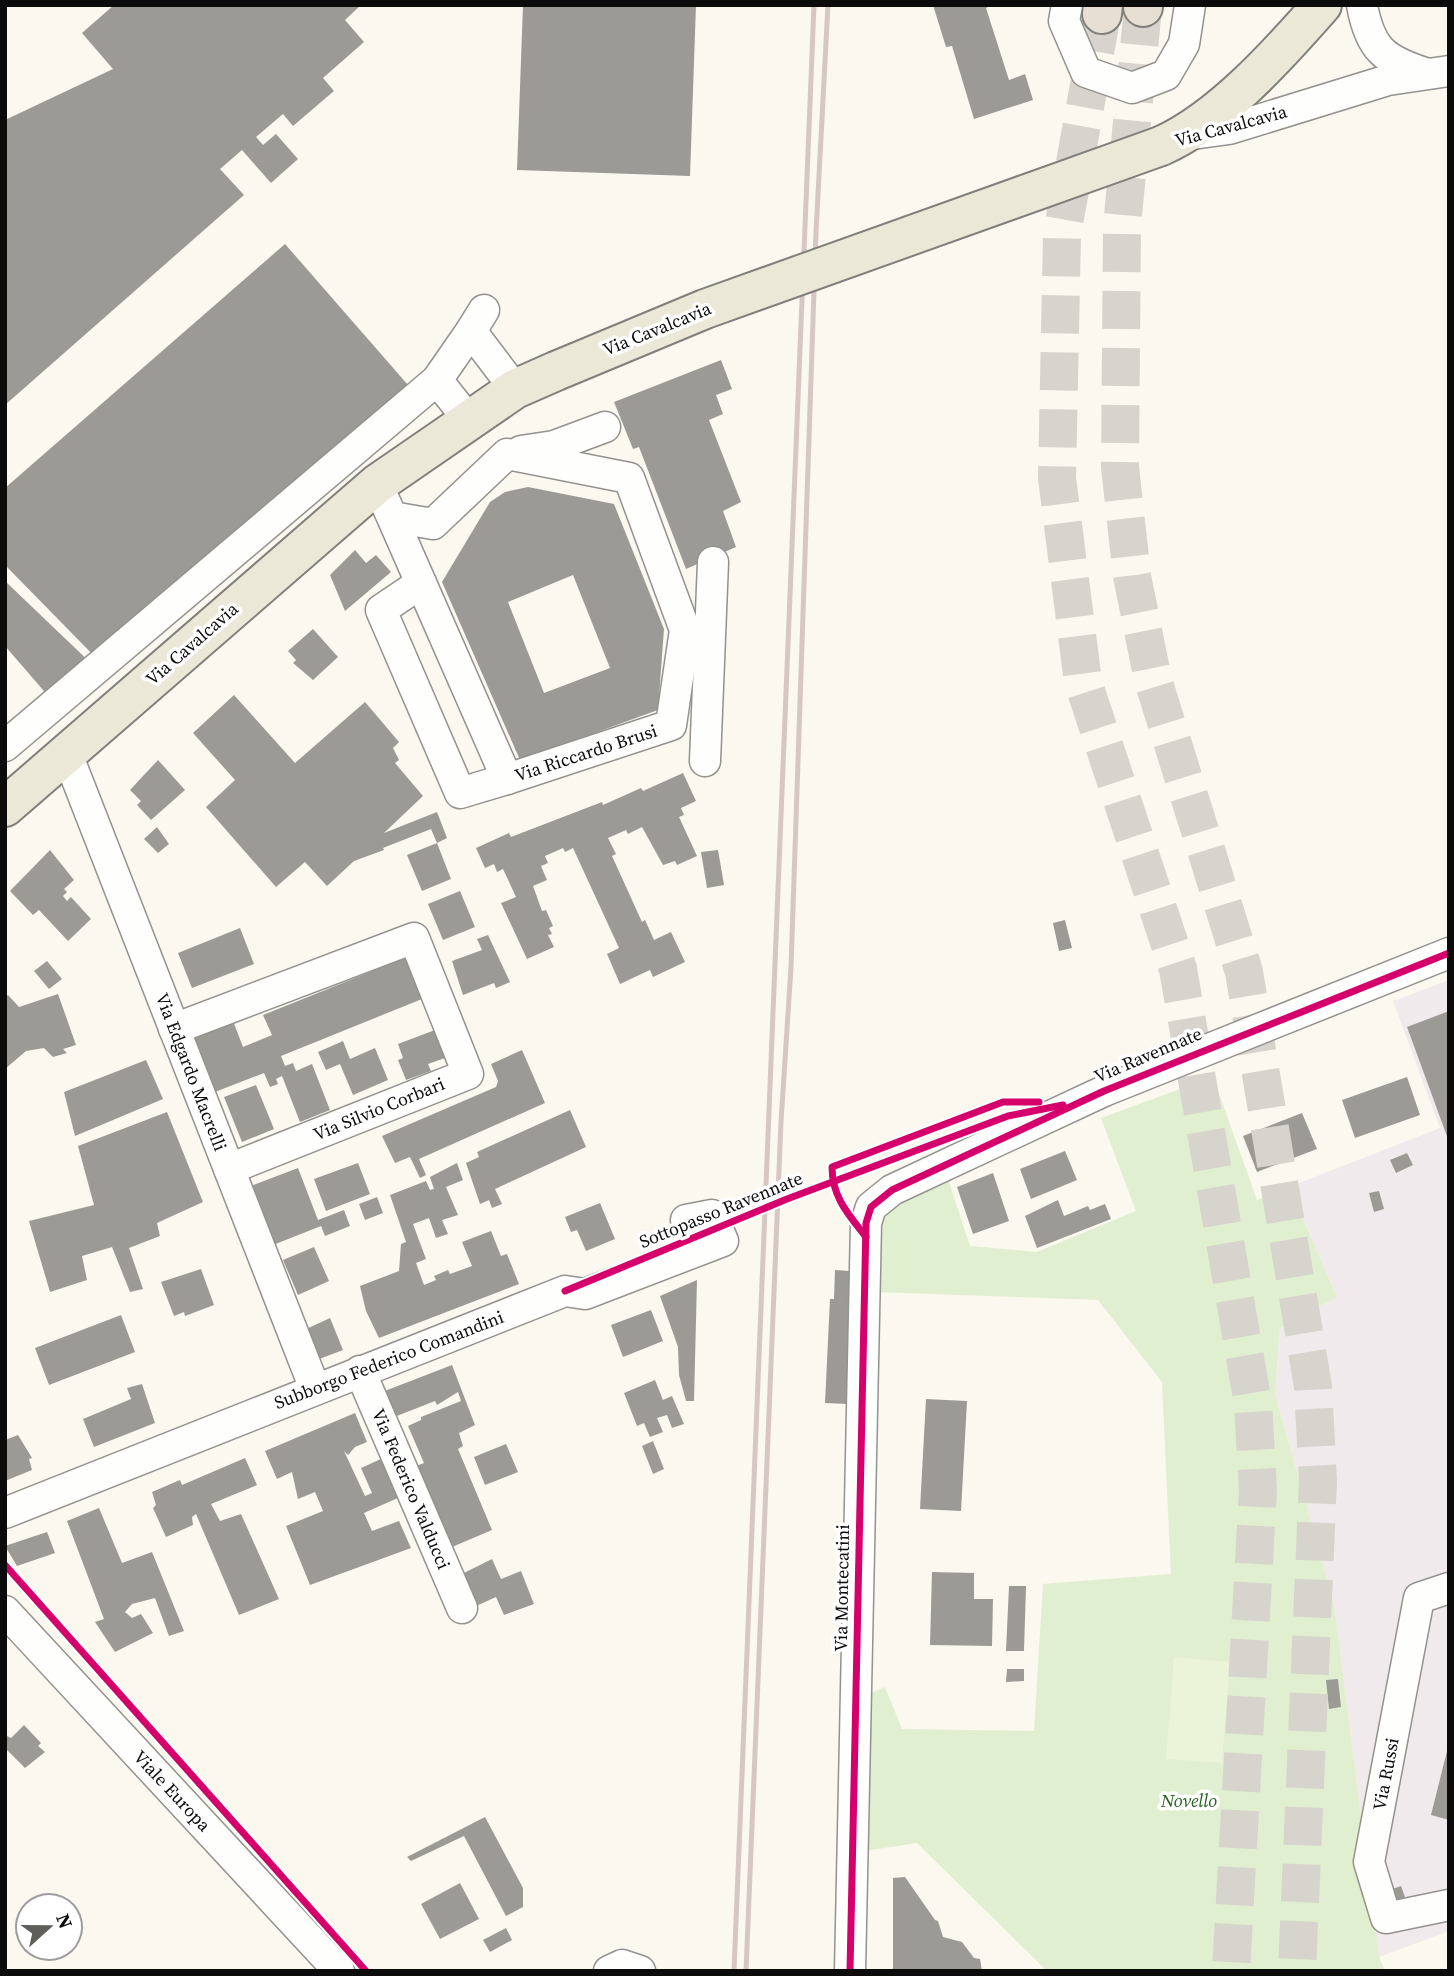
<svg xmlns="http://www.w3.org/2000/svg" width="1454" height="1976" viewBox="0 0 1454 1976" font-family="'Source Serif 4',serif">
<rect width="100%" height="100%" fill="#faf8ef"/>
<polygon fill="#f1eaec" points="1449,980 1449,1931 1379,1957 1334,1604 1275,1394 1280,1328 1337,1297 1289,1187 1440,1128 1393,1001"/>
<polygon fill="#e0efcf" points="1213,1077 1257,1200 1289,1187 1337,1297 1280,1328 1275,1394 1334,1604 1379,1957 1385,1971 1047,1971 917,1843 864,1851 866,1695 885,1687 902,1729 1034,1731 1043,1584 1171,1574 1162,1382 1098,1300 876,1292 884,1214 896,1199 948,1179 970,1246 1037,1252 1136,1211 1101,1118"/>
<polygon fill="#ebf3d9" points="1174,1657 1230,1662 1222,1763 1166,1759"/>
<g fill="#9c9a95" fill-rule="evenodd">
<polygon points="114,5 361,5 345,20 364,42 323,78 334,91 293,126 283,114 256,137 263,145 276,134 298,159 271,183 242,150 220,169 244,195 5,405 5,120 113,69 82,33"/>
<polygon points="523,5 696,5 690,176 517,170"/>
<polygon points="933,5 992,5 986,8 1009,80 1025,74 1033,100 974,119 952,46 946,47"/>
<polygon points="285,244 408,385 102,664 5,565 5,488"/>
<polygon points="721,360 732,389 716,395 723,414 709,420 741,502 723,511 736,547 686,569 639,447 633,449 614,402"/>
<path d="M528,487L614,504L664,629L658,710L520,760L442,582L490,502L505,492ZM573,575L610,668L544,693L508,602Z"/>
<polygon points="355,550 366,563 376,555 391,572 345,611 330,575"/>
<polygon points="5,581 97,669 50,698 5,646"/>
<polygon points="313,629 338,657 313,680 293,663 296,660 288,651"/>
<polygon points="234,695 295,763 365,702 399,742 393,748 399,760 395,763 423,796 384,833 437,812 447,838 437,843 431,829 383,848 384,850 354,861 327,886 305,862 276,887 206,807 235,780 193,733"/>
<polygon points="158,760 185,790 151,820 137,805 141,801 130,790"/>
<polygon points="683,773 696,801 681,808 684,815 679,817 697,856 677,865 675,861 663,865 642,827 628,834 626,830 608,838 616,854 612,856 642,922 645,920 654,940 671,932 685,962 653,977 650,970 620,984 607,954 619,948 573,848 565,852 563,848 545,856 548,863 541,866 547,880 533,886 542,911 546,910 553,926 549,928 552,934 548,935 554,947 527,959 501,903 516,897 503,869 497,872 494,864 485,868 476,848 509,833 511,837 602,802 603,805 641,788 643,791"/>
<polygon points="157,827 169,844 158,853 144,839"/>
<polygon points="437,843 451,879 422,891 407,855"/>
<polygon points="50,850 74,880 64,889 67,892 63,896 67,901 71,897 91,919 68,941 39,910 33,915 10,891"/>
<polygon points="718,850 724,885 707,888 701,852"/>
<polygon points="460,891 475,927 443,940 428,904"/>
<polygon points="1065,920 1072,948 1059,951 1053,923"/>
<polygon points="240,928 254,964 192,988 178,953"/>
<polygon points="488,935 510,982 496,988 494,983 463,995 452,961 482,950 477,939"/>
<polygon points="405,958 422,999 281,1056 285,1066 293,1063 296,1071 312,1064 330,1110 300,1122 282,1076 276,1079 278,1084 270,1087 264,1073 215,1092 193,1036 230,1013 243,1047 272,1035 263,1015"/>
<polygon points="47,961 62,979 49,989 34,971"/>
<polygon points="58,994 76,1045 63,1049 67,1053 53,1057 44,1048 26,1051 5,1069 5,998 8,995 19,1007"/>
<polygon points="1449,1011 1449,1139 1448,1139 1407,1027"/>
<polygon points="435,1030 445,1058 428,1064 431,1071 406,1080 398,1060 403,1058 398,1044"/>
<polygon points="343,1041 350,1059 375,1048 388,1080 353,1095 340,1064 326,1070 318,1052"/>
<polygon points="522,1050 545,1103 419,1159 426,1175 420,1178 410,1157 395,1163 382,1136 496,1087 498,1081 491,1064"/>
<polygon points="146,1060 163,1099 75,1136 64,1092"/>
<polygon points="1407,1077 1420,1115 1355,1138 1342,1100"/>
<polygon points="256,1085 274,1129 242,1142 224,1097"/>
<polygon points="570,1110 586,1147 495,1189 502,1204 492,1208 489,1200 480,1204 466,1163 479,1157 477,1152"/>
<polygon points="167,1112 203,1202 157,1223 160,1236 129,1248 143,1289 130,1292 112,1247 82,1256 87,1280 50,1292 29,1221 94,1205 78,1146"/>
<polygon points="1302,1113 1317,1149 1257,1172 1243,1136"/>
<polygon points="1065,1151 1077,1180 1031,1199 1020,1169"/>
<polygon points="1407,1153 1413,1165 1396,1173 1390,1160"/>
<polygon points="358,1163 370,1194 326,1211 314,1179"/>
<polygon points="457,1163 463,1180 446,1187 458,1215 442,1220 448,1234 436,1238 429,1218 413,1224 426,1259 416,1263 424,1285 436,1280 434,1276 448,1270 450,1274 472,1266 462,1242 491,1231 501,1256 507,1254 519,1284 379,1338 366,1311 360,1286 399,1271 401,1244 406,1242 390,1195 426,1181 430,1190 434,1189 430,1177"/>
<polygon points="298,1168 318,1220 344,1210 350,1226 325,1236 321,1226 273,1245 251,1186"/>
<polygon points="993,1173 1009,1221 973,1234 957,1187"/>
<polygon points="1379,1191 1384,1209 1374,1212 1369,1193"/>
<polygon points="377,1197 383,1213 365,1220 359,1204"/>
<polygon points="1058,1200 1064,1216 1088,1206 1090,1210 1105,1204 1111,1219 1037,1248 1025,1216"/>
<polygon points="600,1203 615,1239 586,1251 577,1230 571,1232 565,1217"/>
<polygon points="314,1247 329,1281 298,1295 283,1260"/>
<polygon points="201,1269 214,1305 185,1316 184,1312 174,1316 161,1282"/>
<polygon points="835,1270 850,1271 849,1303 856,1304 848,1404 825,1403 830,1299 834,1299"/>
<polygon points="697,1280 694,1401 686,1401 679,1375 678,1347 660,1296"/>
<polygon points="651,1310 663,1341 623,1357 611,1325"/>
<polygon points="121,1315 135,1352 49,1385 35,1348"/>
<polygon points="330,1318 343,1350 314,1361 302,1331"/>
<polygon points="452,1365 475,1425 459,1433 463,1446 458,1449 492,1530 445,1550 408,1469 424,1463 408,1426 421,1420 421,1417 461,1401 458,1392 437,1405 435,1401 389,1419 377,1394"/>
<polygon points="655,1380 663,1400 672,1396 684,1424 672,1428 667,1415 657,1418 663,1432 650,1437 644,1423 637,1426 624,1393"/>
<polygon points="142,1384 155,1423 94,1447 83,1419 131,1399 127,1388"/>
<polygon points="926,1399 967,1401 961,1511 920,1509"/>
<polygon points="355,1413 367,1442 355,1447 348,1455 344,1451 365,1496 372,1493 361,1468 383,1458 400,1497 364,1513 372,1531 399,1521 411,1548 310,1585 286,1526 323,1511 315,1492 298,1499 292,1472 277,1479 265,1451"/>
<polygon points="18,1435 32,1458 29,1459 32,1470 5,1481 5,1440"/>
<polygon points="653,1441 664,1469 653,1474 642,1446"/>
<polygon points="506,1444 518,1472 485,1485 474,1457"/>
<polygon points="245,1458 257,1485 211,1504 220,1521 241,1514 279,1599 239,1615 196,1514 192,1517 193,1525 166,1537 153,1508 156,1505 152,1492 180,1480 182,1485"/>
<polygon points="99,1508 122,1563 152,1552 184,1631 169,1636 155,1598 132,1604 125,1612 132,1618 141,1614 153,1633 115,1652 95,1622 104,1619 67,1521"/>
<polygon points="47,1532 55,1553 17,1566 5,1546"/>
<polygon points="492,1559 501,1579 521,1571 534,1604 504,1615 496,1597 476,1606 462,1574"/>
<polygon points="932,1572 974,1573 974,1599 993,1599 992,1646 930,1645"/>
<polygon points="1009,1586 1026,1586 1024,1651 1006,1651"/>
<polygon points="1007,1669 1024,1669 1024,1681 1006,1682"/>
<polygon points="1338,1679 1341,1707 1329,1709 1326,1680"/>
<polygon points="24,1725 41,1743 38,1746 45,1752 25,1768 5,1748 5,1735 11,1738"/>
<polygon points="1448,1747 1449,1747 1449,1820 1431,1815"/>
<polygon points="485,1817 523,1888 523,1907 506,1916 464,1836 411,1861 407,1857"/>
<polygon points="905,1877 935,1920 938,1921 943,1937 962,1942 974,1958 980,1959 982,1971 893,1971 893,1878"/>
<polygon points="460,1883 479,1919 440,1939 421,1904"/>
<polygon points="1401,1886 1405,1897 1392,1903 1387,1891"/>
<polygon points="506,1928 512,1940 490,1952 483,1940"/>
</g>
<g fill="none" stroke-linecap="round" stroke-linejoin="round">
<g stroke="#d6d4cd" stroke-width="38" stroke-dasharray="38 19" stroke-linecap="butt">
<polyline points="1143,7 1122,226 1120,467 1132,576 1153,680 1244,972 1313,1387 1318,1481 1297,1971"/>
<polyline points="1102,14 1062,234 1057,478 1083,682 1178,969 1253,1404 1258,1490 1231,1971"/>
</g>
<defs>
<g id="minor">
<polyline points="1067,5 1064,21 1086,72 1132,88 1166,75 1184,44 1190,5"/>
<path d="M1362,5C1370,49 1384,60 1425,73"/>
<polyline points="1185,135 1229,129 1388,80 1449,71"/>
<polyline points="471,331 484,310"/>
<polyline points="468,419 437,380 471,331 515,389"/>
<polyline points="521,451 554,446 605,427"/>
<polyline points="377,484 392,517 433,524 507,454 629,478 685,630 671,725 507,779 392,517"/>
<polyline points="421,583 381,610 460,793 507,779"/>
<polyline points="5,746 437,380"/>
<polyline points="67,754 315,1389"/>
<polyline points="705,761 713,562"/>
<polyline points="174,1029 414,938 468,1074 229,1169"/>
<polyline points="360,1371 462,1608"/>
<polyline points="5,1513 565,1291 585,1294 723,1241 712,1215 686,1220"/>
<polyline points="1449,1588 1419,1598 1369,1862 1386,1918 1449,1905"/>
<polyline points="5,1611 339,1971"/>
<polyline points="609,1971 622,1965 640,1971"/>
<polyline points="850,1971 866,1223 871,1207 892,1190 1104,1091 1449,953"/>
</g>
<g id="major">
<path d="M1161,146C1220,120 1279,54 1322,5"/>
<polyline points="5,807 377,484 515,389 556,371"/>
</g>
<g id="highway">
<polyline points="1143,7 1143,5"/>
<polyline points="1102,14 1103,5"/>
</g>
</defs>
<use href="#minor" stroke="#93928e" stroke-width="33"/>
<use href="#major" stroke="#807f7b" stroke-width="42"/>
<use href="#highway" stroke="#807f7b" stroke-width="42"/>
<use href="#minor" stroke="#fefefd" stroke-width="30"/>
<use href="#major" stroke="#ebe8d8" stroke-width="38"/>
<use href="#highway" stroke="#e8dfd4" stroke-width="38"/>
<g stroke="#d6c6c4" stroke-width="5">
<polyline points="734,1971 814,5"/>
<polyline points="746,1971 781,1122 791,967 816,232 828,5"/>
</g>
<defs>
<polyline id="major-bridge" points="556,371 705,309 1161,146"/>
</defs>
<use href="#major-bridge" stroke="#807f7b" stroke-width="42" stroke-linecap="butt"/>
<use href="#major-bridge" stroke="#ebe8d8" stroke-width="38"/>
<defs>
<g id="cycleway">
<path d="M866,1237C848,1214 832,1197 832,1167L1003,1102H1039"/>
<polyline points="565,1291 787,1199 1008,1116 1063,1105"/>
<polyline points="5,1565 366,1971"/>
<polyline points="850,1971 866,1223 871,1207 892,1190 1104,1091 1449,953"/>
</g>
</defs>
<use href="#cycleway" stroke="#fff" stroke-width="11"/>
<use href="#cycleway" stroke="#d6006c" stroke-width="7"/>
</g>
<g text-anchor="middle" stroke-width="7" stroke-linejoin="round" paint-order="stroke">
<g font-size="18" fill="#0b0b0b" stroke="#fff">
<text transform="translate(1231 126) rotate(-15)" y="6">Via Cavalcavia</text>
<text transform="translate(657 329) rotate(-22)" y="6">Via Cavalcavia</text>
<text transform="translate(192 644) rotate(-41)" y="6">Via Cavalcavia</text>
<text transform="translate(586 753) rotate(-18)" y="6">Via Riccardo Brusi</text>
<text transform="translate(1148 1055) rotate(-23)" y="6">Via Ravennate</text>
<text transform="translate(191 1072) rotate(69)" y="6">Via Edgardo Macrelli</text>
<text transform="translate(379 1109) rotate(-22)" y="6">Via Silvio Corbari</text>
<text transform="translate(721 1210) rotate(-22)" y="6">Sottopasso Ravennate</text>
<text transform="translate(389 1360) rotate(-21)" y="6">Subborgo Federico Comandini</text>
<text transform="translate(411 1489) rotate(67)" y="6">Via Federico Valducci</text>
<text transform="translate(842 1588) rotate(-89)" y="6">Via Montecatini</text>
<text transform="translate(1386 1774) rotate(-79)" y="6">Via Russi</text>
<text transform="translate(172 1791) rotate(47)" y="6">Viale Europa</text>
</g>
<g font-size="18" font-style="italic" fill="#26611e" stroke="#fff">
<text x="1189" y="1807">Novello</text>
</g>
</g>
<rect width="1454" height="1976" fill="none" stroke="#0b0b0b" stroke-width="14"/>
<g transform="translate(49 1927) rotate(69)"><circle r="33" fill="#ffffff" stroke="#9d9d9d" stroke-width="2"/>
<path d="M0-5L12 26L0 18L-12 26Z" fill="#5f5e5b"/>
<text y="-10" font-size="19" font-weight="bold" text-anchor="middle" fill="#0b0b0b">N</text>
</g>
</svg>
